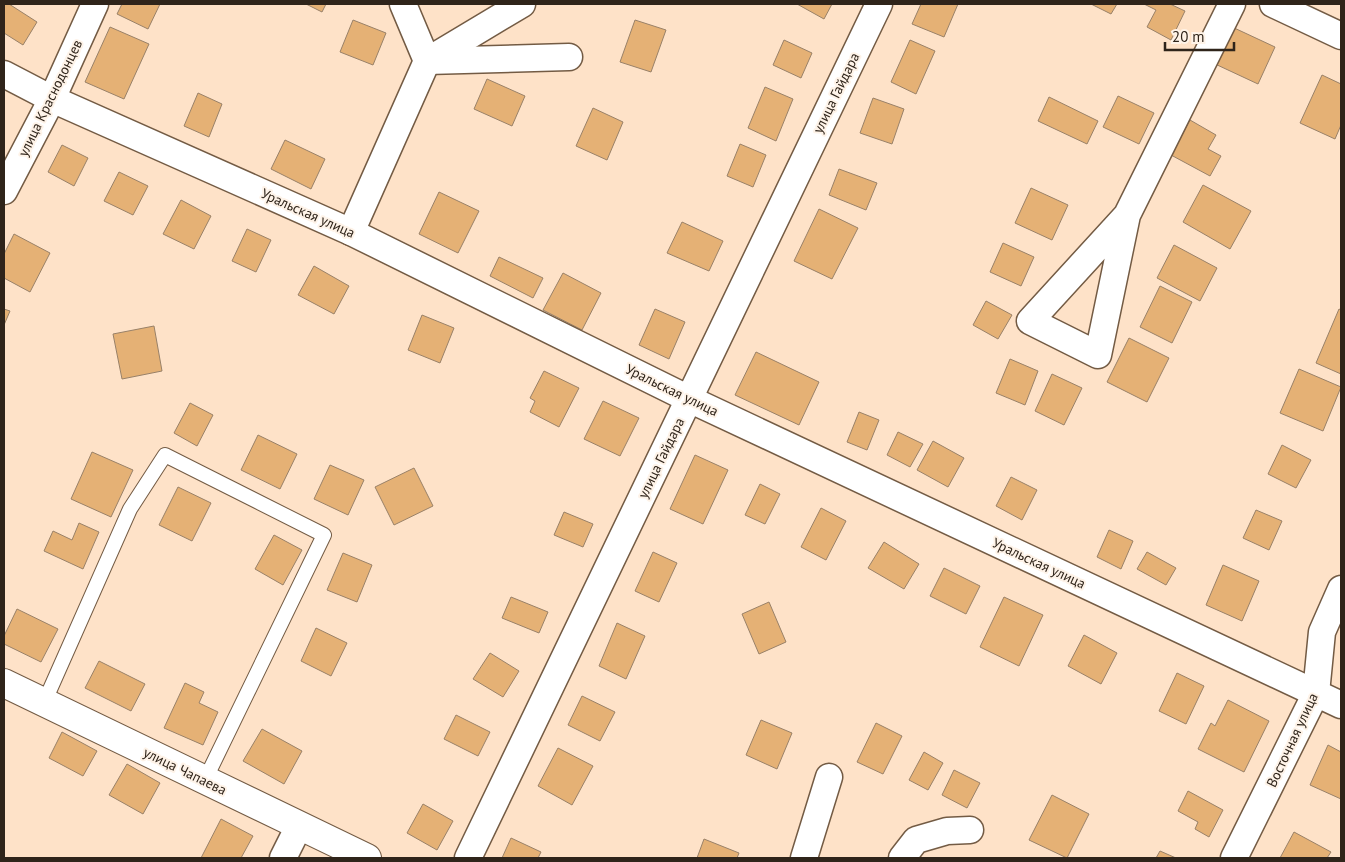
<svg xmlns="http://www.w3.org/2000/svg" width="1345" height="862" viewBox="0 0 1345 862" font-family="'PT Sans',sans-serif">
<rect width="100%" height="100%" fill="#fee2c8"/>
<g fill="#e5b175" stroke="#998168">
<polygon points="4,4 9,4 37,22 23,45 4,33"/>
<polygon points="122,4 160,4 148,29 117,14"/>
<polygon points="306,4 326,4 322,12"/>
<polygon points="797,4 832,4 824,19"/>
<polygon points="921,4 958,4 944,37 912,24"/>
<polygon points="1091,4 1117,4 1111,14"/>
<polygon points="1144,4 1170,4 1185,11 1171,40 1147,27 1156,10"/>
<polygon points="353,20 386,33 373,65 340,52"/>
<polygon points="635,20 666,30 651,72 620,62"/>
<polygon points="1230,26 1275,47 1258,84 1213,63"/>
<polygon points="110,27 149,44 124,99 85,82"/>
<polygon points="784,40 812,53 801,78 773,65"/>
<polygon points="910,40 935,51 916,94 891,82"/>
<polygon points="1322,75 1341,84 1341,125 1335,139 1300,123"/>
<polygon points="487,79 525,96 512,126 474,109"/>
<polygon points="765,87 793,99 776,141 748,128"/>
<polygon points="198,93 222,104 209,137 184,126"/>
<polygon points="1118,96 1154,113 1139,144 1103,127"/>
<polygon points="1049,97 1098,121 1087,144 1038,121"/>
<polygon points="873,98 904,109 892,144 860,133"/>
<polygon points="593,108 623,122 607,160 576,146"/>
<polygon points="1190,120 1216,135 1208,149 1221,156 1210,176 1171,155"/>
<polygon points="285,140 325,159 311,189 271,169"/>
<polygon points="740,144 766,155 753,187 727,176"/>
<polygon points="62,145 88,158 74,186 48,172"/>
<polygon points="839,169 877,183 866,210 829,195"/>
<polygon points="119,172 148,186 133,215 104,201"/>
<polygon points="1203,185 1251,211 1230,249 1183,222"/>
<polygon points="1031,188 1068,205 1052,240 1015,223"/>
<polygon points="439,192 479,211 458,253 419,234"/>
<polygon points="181,200 211,216 194,249 163,234"/>
<polygon points="819,209 858,228 832,279 794,261"/>
<polygon points="682,222 723,241 709,271 667,253"/>
<polygon points="247,229 271,240 256,272 232,261"/>
<polygon points="14,234 50,253 30,292 4,278 4,254"/>
<polygon points="1003,243 1034,257 1021,286 990,272"/>
<polygon points="1174,245 1217,268 1200,301 1157,278"/>
<polygon points="499,257 543,278 533,298 490,276"/>
<polygon points="314,266 349,286 334,314 298,295"/>
<polygon points="563,273 601,293 582,330 543,310"/>
<polygon points="1160,286 1192,302 1172,343 1140,327"/>
<polygon points="986,301 1012,315 998,339 973,325"/>
<polygon points="4,309 10,311 4,325"/>
<polygon points="655,309 685,322 669,359 639,345"/>
<polygon points="1339,309 1341,310 1341,374 1316,363"/>
<polygon points="422,315 454,328 440,363 408,350"/>
<polygon points="154,326 162,371 122,379 113,334"/>
<polygon points="1129,338 1169,358 1147,402 1107,382"/>
<polygon points="756,352 819,382 799,425 735,395"/>
<polygon points="1010,359 1038,371 1025,405 996,393"/>
<polygon points="1299,369 1341,387 1323,431 1280,413"/>
<polygon points="544,371 579,388 559,427 530,412 535,401 530,398"/>
<polygon points="1052,374 1082,388 1064,425 1035,411"/>
<polygon points="603,401 639,418 620,456 584,439"/>
<polygon points="190,403 213,415 197,446 174,433"/>
<polygon points="859,412 879,420 867,450 847,442"/>
<polygon points="898,432 923,444 910,467 887,455"/>
<polygon points="258,435 297,454 280,489 241,470"/>
<polygon points="933,441 964,458 948,487 917,470"/>
<polygon points="1282,445 1311,460 1296,488 1268,474"/>
<polygon points="92,452 133,470 111,517 71,499"/>
<polygon points="695,455 728,470 703,524 670,509"/>
<polygon points="330,465 364,480 348,515 314,499"/>
<polygon points="414,468 433,506 394,525 375,487"/>
<polygon points="1011,477 1037,490 1022,520 996,506"/>
<polygon points="760,484 780,494 765,524 745,515"/>
<polygon points="178,487 211,503 192,541 159,525"/>
<polygon points="821,508 846,521 826,560 801,547"/>
<polygon points="1256,510 1282,521 1269,550 1243,538"/>
<polygon points="564,512 593,524 583,547 554,535"/>
<polygon points="79,523 99,532 83,569 44,551 53,531 72,540"/>
<polygon points="1109,530 1133,541 1121,569 1097,557"/>
<polygon points="274,535 302,550 283,585 255,569"/>
<polygon points="884,542 919,564 904,589 868,568"/>
<polygon points="653,552 677,563 659,602 635,591"/>
<polygon points="1147,552 1176,568 1166,585 1137,569"/>
<polygon points="343,553 372,565 357,602 327,590"/>
<polygon points="1223,565 1259,581 1242,621 1206,605"/>
<polygon points="944,568 980,586 966,614 930,596"/>
<polygon points="511,597 548,612 539,633 502,618"/>
<polygon points="1004,597 1043,615 1019,666 980,647"/>
<polygon points="769,602 786,642 759,654 742,614"/>
<polygon points="17,609 58,629 41,662 4,644 4,636"/>
<polygon points="617,623 645,636 626,679 599,666"/>
<polygon points="316,628 347,643 331,676 301,661"/>
<polygon points="1084,635 1117,653 1101,684 1068,666"/>
<polygon points="490,653 519,671 503,697 473,679"/>
<polygon points="99,661 145,684 131,711 85,688"/>
<polygon points="1177,673 1204,686 1186,724 1159,711"/>
<polygon points="185,683 204,692 199,703 218,712 203,745 164,728"/>
<polygon points="582,696 615,712 600,741 568,725"/>
<polygon points="1228,700 1269,721 1244,772 1198,749 1211,723 1215,726"/>
<polygon points="456,715 490,732 478,756 444,739"/>
<polygon points="761,720 792,733 777,769 746,755"/>
<polygon points="876,723 902,736 883,774 857,762"/>
<polygon points="262,729 302,751 284,784 243,761"/>
<polygon points="62,732 97,751 83,776 49,758"/>
<polygon points="1328,745 1341,752 1341,799 1310,785"/>
<polygon points="558,748 593,766 572,805 538,786"/>
<polygon points="924,752 943,763 928,790 909,780"/>
<polygon points="127,764 160,783 143,814 109,795"/>
<polygon points="954,770 980,783 967,808 942,795"/>
<polygon points="1188,791 1223,810 1209,837 1195,829 1198,822 1178,811"/>
<polygon points="1052,795 1089,814 1067,858 1029,840"/>
<polygon points="423,804 453,821 437,850 407,833"/>
<polygon points="221,819 253,836 241,858 201,858"/>
<polygon points="1294,832 1331,852 1327,858 1280,858"/>
<polygon points="511,838 541,852 538,858 502,858"/>
<polygon points="704,839 739,853 737,858 697,858"/>
<polygon points="1160,851 1176,858 1156,858"/>
</g>
<g fill="none" stroke-linecap="round" stroke-linejoin="round">
<defs>
<polyline id="service" points="44,703 130,509 165,455 324,535 205,780"/>
<g id="minor">
<polyline points="403,4 427,61 569,57"/>
<polyline points="1273,4 1341,36"/>
<polyline points="4,74 52,99 351,232 689,399 1341,705"/>
<polyline points="4,191 52,99 95,4"/>
<polyline points="1127,215 1030,321 1098,355 1127,215 1232,4"/>
<polyline points="351,232 427,61 522,4"/>
<polyline points="283,858 299,826"/>
<polyline points="468,858 879,4"/>
<polyline points="804,858 829,777"/>
<polyline points="902,858 916,840 947,831 970,830"/>
<polyline points="1234,858 1316,693 1322,632 1341,589"/>
</g>
<polyline id="tertiary" points="4,683 367,858"/>
</defs>
<use href="#service" stroke="#735b44" stroke-width="16"/>
<use href="#minor" stroke="#735b44" stroke-width="29"/>
<use href="#tertiary" stroke="#735b44" stroke-width="30"/>
<use href="#service" stroke="#fff" stroke-width="14"/>
<use href="#minor" stroke="#fff" stroke-width="26"/>
<use href="#tertiary" stroke="#fff" stroke-width="28"/>
</g>
<g text-anchor="middle" stroke-width="4" stroke-linejoin="round" paint-order="stroke">
<g font-size="14" fill="#2f241a" stroke="#fef3e8">
<text transform="translate(836 93) rotate(-64)" y="5">улица Гайдара</text>
<text transform="translate(50 98) rotate(-64)" y="5">улица Краснодонцев</text>
<text transform="translate(308 213) rotate(24)" y="5">Уральская улица</text>
<text transform="translate(672 390) rotate(26)" y="5">Уральская улица</text>
<text transform="translate(661 458) rotate(-64)" y="5">улица Гайдара</text>
<text transform="translate(1039 563) rotate(25)" y="5">Уральская улица</text>
<text transform="translate(1292 740) rotate(-65)" y="5">Восточная улица</text>
<text transform="translate(185 771) rotate(26)" y="5">улица Чапаева</text>
</g>
</g>
<rect width="1345" height="862" fill="none" stroke="#2f241a" stroke-width="10"/>
<path d="M1165 42v8h69v-8" fill="none" stroke="#2f241a" stroke-width="2.5"/>
<text x="1172" y="42" font-size="15" fill="#2f241a" stroke="#fef3e8" stroke-width="4" paint-order="stroke">20 m</text>
</svg>
